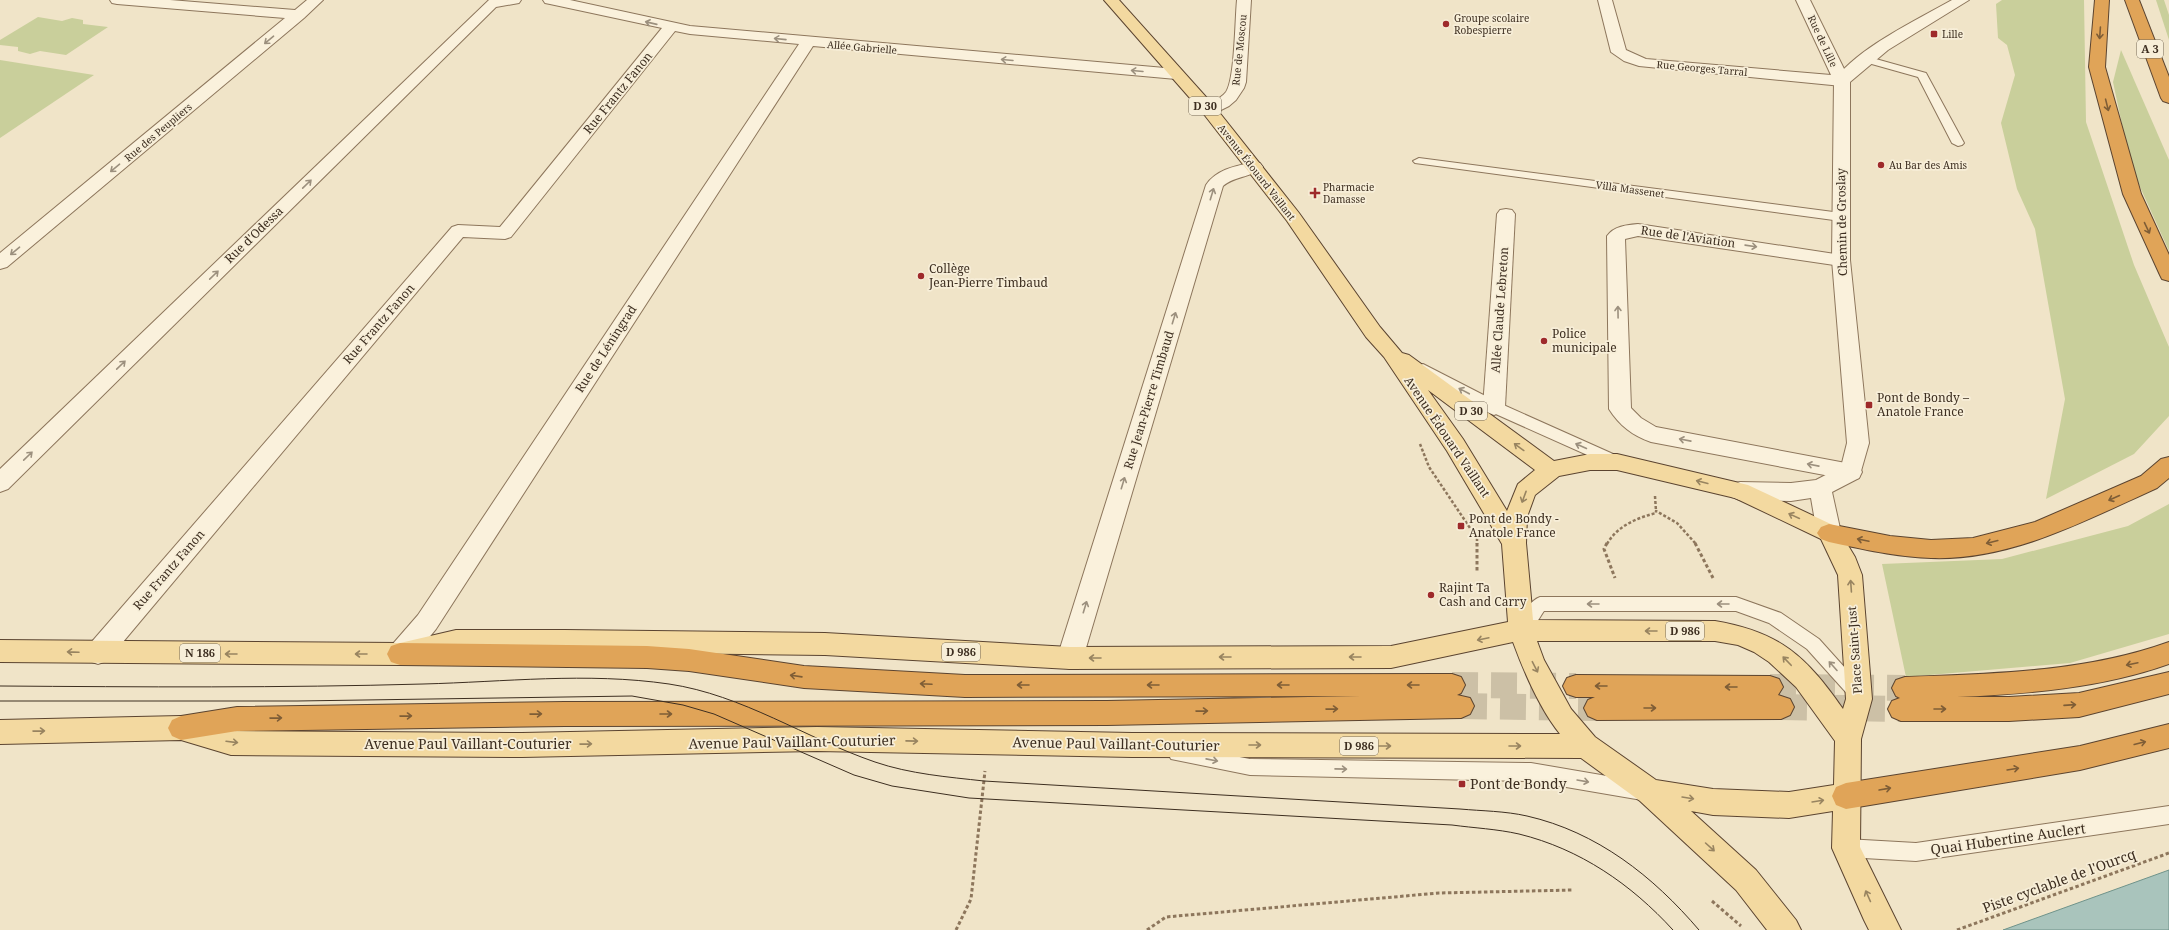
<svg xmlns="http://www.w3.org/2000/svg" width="2169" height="930" viewBox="0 0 2169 930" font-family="'Noto Serif',serif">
<rect width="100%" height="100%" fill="#f0e4c8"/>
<g fill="#c9cf9b">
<polygon points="2002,0 2084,0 2086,122 2134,265 2169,347 2169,416 2134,454 2046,499 2065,399 2035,229 2017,189 2001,123 2015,75 2007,45 1998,38 1996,4"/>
<polygon points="2156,0 2164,0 2169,15 2169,40"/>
<polygon points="38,17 62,21 72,18 83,20 83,24 108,27 66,55 40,51 30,54 18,51 18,47 0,45 0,40"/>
<polygon points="2121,50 2169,160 2169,251 2131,167 2113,82"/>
<polygon points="0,60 94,75 0,138"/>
<polygon points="2169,504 2169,634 2070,663 1906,677 1882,564 2002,559 2128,526"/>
</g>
<polygon fill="#a9c4bc" stroke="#6f938a" points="2169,870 2169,930 2003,930"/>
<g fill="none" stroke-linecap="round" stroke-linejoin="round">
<g stroke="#ccc0a6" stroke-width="26" stroke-dasharray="26 13" stroke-linecap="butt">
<polyline points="1452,685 1576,686"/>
<polyline points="1770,687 1905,688"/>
<polyline points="1461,706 1597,708"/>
<polyline points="1781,707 1901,709"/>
</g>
<defs>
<g id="service">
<polygon points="1865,56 1926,73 1964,143 1962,145 1958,146 1952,143 1918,77 1861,61 1860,59 1861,57"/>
<polygon points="1419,158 1841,213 1847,217 1841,221 1415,163 1413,161"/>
<polygon points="1423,364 1499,403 1622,458 1624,462 1622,466 1617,468 1612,466 1489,411 1418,372 1416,369 1418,366"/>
<path d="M1540,597H1736L1781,613L1819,639L1864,689L1867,694L1864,699L1858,702L1852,699L1807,649L1769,623L1736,611H1544C1537,621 1529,640 1515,635L1513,630C1518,619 1529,601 1540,597Z"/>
<polygon points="1177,745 1250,759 1531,763 1642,782 1649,785 1651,791 1649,797 1642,800 1531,781 1250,775 1171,759 1168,753 1171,747"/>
<polygon points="2169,806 2169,824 1916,861 1846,857 1839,855 1836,848 1839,841 1846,839 1916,843"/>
</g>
<g id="minor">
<polygon points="110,0 170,0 295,10 307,0 323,0 304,18 7,267 0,269 0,253 285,18 117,4 112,3"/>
<polygon points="489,0 521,0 519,3 496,7 8,489 0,492 0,469"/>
<polygon points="543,0 570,0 690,26 1176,69 1182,71 1184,74 1182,77 1176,79 813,46 436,629 409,662 400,665 391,662 387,654 391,646 418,615 799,44 690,34 675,31 511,237 505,239 463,237 107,661 98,664 89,661 85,653 89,645 452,227 458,225 500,227 662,28 550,4 545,3"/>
<path d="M1237,0H1251L1246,82L1244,88L1236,100L1229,106L1215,113H1203L1201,110C1207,102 1219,101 1226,92C1235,79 1235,19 1237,0Z"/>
<polygon points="1598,0 1612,0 1626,50 1646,59 1831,75 1796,0 1810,0 1850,81 1848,84 1842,86 1639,66 1624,61 1611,52"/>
<path d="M1254,162L1260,163L1263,167C1257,176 1234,176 1223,186L1083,658L1079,666L1070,669L1061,666L1057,658L1206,185C1217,169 1236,166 1254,162Z"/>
<polygon points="1506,209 1512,210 1515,214 1505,407 1501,412 1494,415 1487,412 1483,407 1497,214 1500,210"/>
<path d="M1638,224L1848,256L1850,260L1848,264L1841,266L1638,236L1625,239L1631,408L1641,418L1656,427L1851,464L1859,466L1862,472L1859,478L1851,480L1651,442C1633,436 1619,425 1609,409L1607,236C1614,226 1627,225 1638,224Z"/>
</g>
<path id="tertiary" d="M1952,0H1969L1888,50L1850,82V260L1869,443L1859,478L1832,492L1841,533L1837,539L1829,542L1821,539L1817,533L1811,498L1791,501L1740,500L1732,497L1729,491L1732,485L1740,482L1791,483L1816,480L1841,467L1847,443L1832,260L1834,81C1857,48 1917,20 1952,0Z"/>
<path id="primary" d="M1104,0H1119L1215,107L1299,213L1380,327L1402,353L1409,355L1554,461L1590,454H1617L1748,485L1837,527L1855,557L1862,575L1872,699L1861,739L1860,847L1901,930H1869L1864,920L1832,848L1833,811L1789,818L1713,815L1691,811L1756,870L1796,920L1801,930H1767L1736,890L1640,801L1581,758L1132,757L817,751L522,757L231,755L181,740L0,744V720L181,716L231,731L522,733L817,727L1132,733L1560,734C1540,709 1524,672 1513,642L1391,668L1070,669L825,655L565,652H456L400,665L0,662V640L400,643L456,630H565L825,633L1070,647L1391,646L1508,622L1502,544L1447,451L1384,357L1366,337L1287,221L1203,113ZM1428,390L1535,470L1518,484L1507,511L1463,439ZM1590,470H1617L1735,498L1821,539L1838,575L1846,699L1843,709C1806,656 1780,632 1715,621L1533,620L1526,543L1527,517L1535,495L1559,476ZM1537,641H1715L1738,645L1754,652L1769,662L1796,687L1835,741L1834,785L1789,792L1713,789L1656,780L1595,737L1571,709L1544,660Z"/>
<g id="motorway">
<polygon points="2095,0 2109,0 2105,67 2141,194 2169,255 2169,281 2162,279 2160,275 2123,194 2089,67"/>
<polygon points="2125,0 2139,0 2169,77 2169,103 2163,101 2161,98"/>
<path d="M2169,457V478L2157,488C2086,520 2011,561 1931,558C1896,557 1863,549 1829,542L1821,539L1817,533L1821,527L1829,524L1890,536L1931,540L1973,538L2035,522L2141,476L2161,459Z"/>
<path d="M2169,642V664C2102,688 2027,694 1957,697H2009L2079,693L2169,672V694L2079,717L2009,721H1901L1892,717L1888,709L1892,701L1900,698L1896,696L1892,688L1896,680L1905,677C1993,674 2086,672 2169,642Z"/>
<polygon points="400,643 647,646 689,649 804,666 965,675 1452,674 1461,677 1465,685 1461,693 1457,695 1470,698 1474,706 1470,714 1461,718 1107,725 565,726 237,731 181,740 172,736 168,728 172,720 181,716 237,707 565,702 1107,701 1361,696 965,697 804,688 689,671 647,668 400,665 391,662 387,654 391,646"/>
<polygon points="1576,675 1770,676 1779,679 1783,687 1778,695 1790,699 1794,707 1790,715 1781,719 1597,720 1588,716 1584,708 1588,700 1595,697 1576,697 1567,694 1563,686 1567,678"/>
<polygon points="2169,724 2169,748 2080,770 1846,809 1836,805 1832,796 1836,787 1846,783 2080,746"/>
</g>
</defs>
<use href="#service" stroke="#8d765c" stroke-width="2"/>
<use href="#minor" stroke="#8d765c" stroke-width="2"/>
<use href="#tertiary" stroke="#8d765c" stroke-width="2"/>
<use href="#primary" stroke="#5b4430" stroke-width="2"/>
<use href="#motorway" stroke="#5b4430" stroke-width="2"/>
<g stroke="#8d765c" stroke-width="2.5" stroke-dasharray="3 2" stroke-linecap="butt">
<polyline points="1420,444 1429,467 1474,534"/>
<polyline points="1655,496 1656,511"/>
<polyline points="1477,538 1477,544"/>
<path d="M1607,544C1617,526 1637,518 1656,513V511L1677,523L1696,544"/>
</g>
<g stroke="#8d765c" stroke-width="3" stroke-dasharray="3.5 2.5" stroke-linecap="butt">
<polyline points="1477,543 1477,571"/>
<polyline points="1607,543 1604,549 1615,578"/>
<polyline points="1695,543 1713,578"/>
<polyline points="1712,901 1741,926"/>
<polyline points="956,930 971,899 985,771"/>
<polyline points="1147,930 1166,917 1439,893 1573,890"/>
<polyline points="1957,930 2169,853"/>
</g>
<use href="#service" fill="#faf1dc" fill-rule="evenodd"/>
<use href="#minor" fill="#faf1dc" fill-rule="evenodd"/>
<use href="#tertiary" fill="#faf1dc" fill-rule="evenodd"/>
<use href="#primary" fill="#f3d9a0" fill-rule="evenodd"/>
<use href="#motorway" fill="#e0a458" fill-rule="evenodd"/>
<g stroke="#3d2e20" stroke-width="1">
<path d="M0,686C141,687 282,688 423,684C504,682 587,672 669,684C743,695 805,738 875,762C910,774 948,777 984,781L1460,809C1482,811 1505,811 1527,816C1597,832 1653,876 1699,930"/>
<path d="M0,701H297L632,696L683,705L714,714L854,775L892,786L969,798L1452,825C1474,828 1497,829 1519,834C1580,849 1631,884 1673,930"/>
</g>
</g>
<defs><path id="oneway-shaft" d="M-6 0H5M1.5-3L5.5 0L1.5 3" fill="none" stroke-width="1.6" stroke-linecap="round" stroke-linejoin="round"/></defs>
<g stroke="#9c907e">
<use href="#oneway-shaft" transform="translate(651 23) rotate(-167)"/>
<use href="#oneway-shaft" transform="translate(780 39) rotate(-174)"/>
<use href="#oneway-shaft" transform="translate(269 40) rotate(140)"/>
<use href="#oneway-shaft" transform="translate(1007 60) rotate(-175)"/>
<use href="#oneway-shaft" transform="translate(1137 71) rotate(-175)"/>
<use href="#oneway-shaft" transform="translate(115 168) rotate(140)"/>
<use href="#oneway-shaft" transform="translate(307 184) rotate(-44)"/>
<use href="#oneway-shaft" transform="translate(1212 194) rotate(-73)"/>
<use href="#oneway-shaft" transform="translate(1751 246) rotate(8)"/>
<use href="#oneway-shaft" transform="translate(15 251) rotate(140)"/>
<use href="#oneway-shaft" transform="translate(214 275) rotate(-44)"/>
<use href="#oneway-shaft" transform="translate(1618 312) rotate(-91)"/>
<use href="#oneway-shaft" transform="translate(1174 318) rotate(-73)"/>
<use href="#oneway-shaft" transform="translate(121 365) rotate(-44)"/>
<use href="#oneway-shaft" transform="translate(1464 391) rotate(-152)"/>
<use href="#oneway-shaft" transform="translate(1685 440) rotate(-169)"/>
<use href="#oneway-shaft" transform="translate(1581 446) rotate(-156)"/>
<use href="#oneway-shaft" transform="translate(28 456) rotate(-44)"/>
<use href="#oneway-shaft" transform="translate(1813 465) rotate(-169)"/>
<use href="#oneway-shaft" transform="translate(1123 483) rotate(-73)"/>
<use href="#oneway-shaft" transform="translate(1593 604) rotate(180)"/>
<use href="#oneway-shaft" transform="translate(1723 604) rotate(180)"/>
<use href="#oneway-shaft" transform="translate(1085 607) rotate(-73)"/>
<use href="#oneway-shaft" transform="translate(1833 666) rotate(-132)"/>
<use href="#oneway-shaft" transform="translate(1212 760) rotate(11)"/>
<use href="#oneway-shaft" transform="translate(1341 769) rotate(1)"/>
<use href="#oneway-shaft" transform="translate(1583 781) rotate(10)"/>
</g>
<g stroke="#7e5d36">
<use href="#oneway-shaft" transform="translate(2100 33) rotate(94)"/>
<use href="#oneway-shaft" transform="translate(2107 105) rotate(76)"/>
<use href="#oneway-shaft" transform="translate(2147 228) rotate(65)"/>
<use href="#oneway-shaft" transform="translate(2114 498) rotate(156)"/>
<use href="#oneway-shaft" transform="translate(1863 540) rotate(-168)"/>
<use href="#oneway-shaft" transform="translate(1992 542) rotate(166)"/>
<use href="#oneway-shaft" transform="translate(2132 664) rotate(168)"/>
<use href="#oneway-shaft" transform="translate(796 676) rotate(-172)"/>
<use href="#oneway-shaft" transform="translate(926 684) rotate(-177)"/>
<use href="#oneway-shaft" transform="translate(1023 685) rotate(180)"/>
<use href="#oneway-shaft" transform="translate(1153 685) rotate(180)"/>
<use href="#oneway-shaft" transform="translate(1283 685) rotate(180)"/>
<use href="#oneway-shaft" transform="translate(1413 685) rotate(180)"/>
<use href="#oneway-shaft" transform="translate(1601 686) rotate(-180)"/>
<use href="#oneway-shaft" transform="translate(1731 687) rotate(-180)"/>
<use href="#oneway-shaft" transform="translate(2070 705) rotate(-4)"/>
<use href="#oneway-shaft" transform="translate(1650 708)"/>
<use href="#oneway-shaft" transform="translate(1332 709) rotate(-1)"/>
<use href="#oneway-shaft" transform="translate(1940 709)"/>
<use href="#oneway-shaft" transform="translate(1202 711) rotate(-1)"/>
<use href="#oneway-shaft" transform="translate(536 714) rotate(-1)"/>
<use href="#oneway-shaft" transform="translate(666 714)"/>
<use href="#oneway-shaft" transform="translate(406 716) rotate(-1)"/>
<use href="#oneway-shaft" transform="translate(276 718) rotate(-1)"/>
<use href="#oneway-shaft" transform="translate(2140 743) rotate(-14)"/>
<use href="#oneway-shaft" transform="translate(2013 769) rotate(-9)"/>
<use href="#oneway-shaft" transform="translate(1885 789) rotate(-10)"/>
</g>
<g stroke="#988460">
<use href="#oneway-shaft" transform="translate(1519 447) rotate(-144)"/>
<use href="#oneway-shaft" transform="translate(1702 482) rotate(-166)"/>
<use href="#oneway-shaft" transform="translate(1524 497) rotate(110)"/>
<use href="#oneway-shaft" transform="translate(1794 516) rotate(-155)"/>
<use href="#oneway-shaft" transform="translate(1851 586) rotate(-94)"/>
<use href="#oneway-shaft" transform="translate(1651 631) rotate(-180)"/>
<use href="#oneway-shaft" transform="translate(1483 639) rotate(168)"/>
<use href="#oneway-shaft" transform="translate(73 652) rotate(-178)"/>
<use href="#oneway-shaft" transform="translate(231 654) rotate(-180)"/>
<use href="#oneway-shaft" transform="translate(361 654) rotate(-180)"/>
<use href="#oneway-shaft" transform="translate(1225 657) rotate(180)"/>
<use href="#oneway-shaft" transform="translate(1355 657) rotate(-180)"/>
<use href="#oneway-shaft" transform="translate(1095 658) rotate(180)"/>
<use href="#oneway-shaft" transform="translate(1787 661) rotate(-134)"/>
<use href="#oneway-shaft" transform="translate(1535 667) rotate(63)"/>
<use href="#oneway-shaft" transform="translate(39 731) rotate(-1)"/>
<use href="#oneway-shaft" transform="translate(912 741) rotate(1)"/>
<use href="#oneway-shaft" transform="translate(232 742) rotate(7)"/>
<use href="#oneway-shaft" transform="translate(586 744) rotate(-1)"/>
<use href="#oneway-shaft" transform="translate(1255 745)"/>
<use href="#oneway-shaft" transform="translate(1385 746)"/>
<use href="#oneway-shaft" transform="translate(1515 746)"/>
<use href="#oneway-shaft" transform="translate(1688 798) rotate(9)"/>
<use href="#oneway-shaft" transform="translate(1818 801) rotate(-9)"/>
<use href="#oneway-shaft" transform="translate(1710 847) rotate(42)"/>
<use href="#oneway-shaft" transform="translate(1868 896) rotate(-114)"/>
</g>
<g fill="#9e2a2b" stroke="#f7eed8" stroke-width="1.5">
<circle cx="1446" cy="24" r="4"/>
<rect x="1930" y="30" width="8" height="8" rx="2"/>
<circle cx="1881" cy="165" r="4"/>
<path d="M1313 187h4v4h4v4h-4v4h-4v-4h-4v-4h4z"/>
<circle cx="921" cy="276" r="4"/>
<circle cx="1544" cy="341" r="4"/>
<rect x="1865" y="401" width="8" height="8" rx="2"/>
<rect x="1457" y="522" width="8" height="8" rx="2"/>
<circle cx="1431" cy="595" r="4"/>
<rect x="1458" y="780" width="8" height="8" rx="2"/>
</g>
<g text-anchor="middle" stroke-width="3.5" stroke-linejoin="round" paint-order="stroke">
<g font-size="10" fill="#3d2e20" stroke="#f7eed8" text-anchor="start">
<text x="1454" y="22">Groupe scolaire<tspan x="1454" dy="12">Robespierre</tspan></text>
<text x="1942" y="38">Lille</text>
<text x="1889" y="169">Au Bar des Amis</text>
<text x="1323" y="191">Pharmacie<tspan x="1323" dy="12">Damasse</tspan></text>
</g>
<g font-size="10" fill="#3d2e20" stroke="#f7eed8">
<text transform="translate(1823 41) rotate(65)" y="4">Rue de Lille</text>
<text transform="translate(862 47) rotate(5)" y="4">Allée Gabrielle</text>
<text transform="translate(1239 50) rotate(-84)" y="4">Rue de Moscou</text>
<text transform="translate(1702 68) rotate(5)" y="4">Rue Georges Tarral</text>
<text transform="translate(158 132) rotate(-40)" y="4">Rue des Peupliers</text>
<text transform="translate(1257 172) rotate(52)" y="4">Avenue Édouard Vaillant</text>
<text transform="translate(1630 189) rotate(8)" y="4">Villa Massenet</text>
</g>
<g fill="#f7eed8" stroke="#756857" stroke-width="1">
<rect x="2137" y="40" width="26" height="18" rx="3"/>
<rect x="1189" y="97" width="32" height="18" rx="3"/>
<rect x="1455" y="402" width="32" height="18" rx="3"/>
<rect x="1666" y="622" width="38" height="18" rx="3"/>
<rect x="942" y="643" width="38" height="18" rx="3"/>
<rect x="180" y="644" width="40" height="18" rx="3"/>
<rect x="1340" y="737" width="38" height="18" rx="3"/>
</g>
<g font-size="11" font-weight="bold" fill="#3d2e20">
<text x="2150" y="53">A 3</text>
<text x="1205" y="110">D 30</text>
<text x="1471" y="415">D 30</text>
<text x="1685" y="635">D 986</text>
<text x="961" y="656">D 986</text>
<text x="200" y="657">N 186</text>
<text x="1359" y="750">D 986</text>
</g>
<g font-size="12" fill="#3d2e20" stroke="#f7eed8">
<text transform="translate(618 93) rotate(-51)" y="4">Rue Frantz Fanon</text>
<text transform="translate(1842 222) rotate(-91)" y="4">Chemin de Groslay</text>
<text transform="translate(254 235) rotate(-44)" y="4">Rue d'Odessa</text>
<text transform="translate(1688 237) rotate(8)" y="4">Rue de l'Aviation</text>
<text transform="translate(1500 310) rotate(-86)" y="4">Allée Claude Lebreton</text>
<text transform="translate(379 324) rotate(-49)" y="4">Rue Frantz Fanon</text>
<text transform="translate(606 349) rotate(-57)" y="4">Rue de Léningrad</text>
<text transform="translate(1149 400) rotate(-73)" y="4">Rue Jean-Pierre Timbaud</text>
<text transform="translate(1447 437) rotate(56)" y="4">Avenue Édouard Vaillant</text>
<text transform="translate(169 570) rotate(-49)" y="4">Rue Frantz Fanon</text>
<text transform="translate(1855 650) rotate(-94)" y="4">Place Saint-Just</text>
</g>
<g font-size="12" fill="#3d2e20" stroke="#f7eed8" text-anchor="start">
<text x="929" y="273">Collège<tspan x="929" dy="14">Jean-Pierre Timbaud</tspan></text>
<text x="1552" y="338">Police<tspan x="1552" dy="14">municipale</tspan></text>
<text x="1877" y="402">Pont de Bondy –<tspan x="1877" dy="14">Anatole France</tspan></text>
<text x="1469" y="523">Pont de Bondy -<tspan x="1469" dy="14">Anatole France</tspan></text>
<text x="1439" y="592">Rajint Ta<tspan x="1439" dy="14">Cash and Carry</tspan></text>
</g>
<g font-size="14" fill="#3d2e20" stroke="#f7eed8">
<text transform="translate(792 742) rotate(-1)" y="5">Avenue Paul Vaillant-Couturier</text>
<text x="468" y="749">Avenue Paul Vaillant-Couturier</text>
<text transform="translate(1116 744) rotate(1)" y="5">Avenue Paul Vaillant-Couturier</text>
<text transform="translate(2008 839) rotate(-8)" y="5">Quai Hubertine Auclert</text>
<text transform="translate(2059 881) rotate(-20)" y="5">Piste cyclable de l'Ourcq</text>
</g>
<g font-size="14" fill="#3d2e20" stroke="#f7eed8" text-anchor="start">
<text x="1470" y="789">Pont de Bondy</text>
</g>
</g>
</svg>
